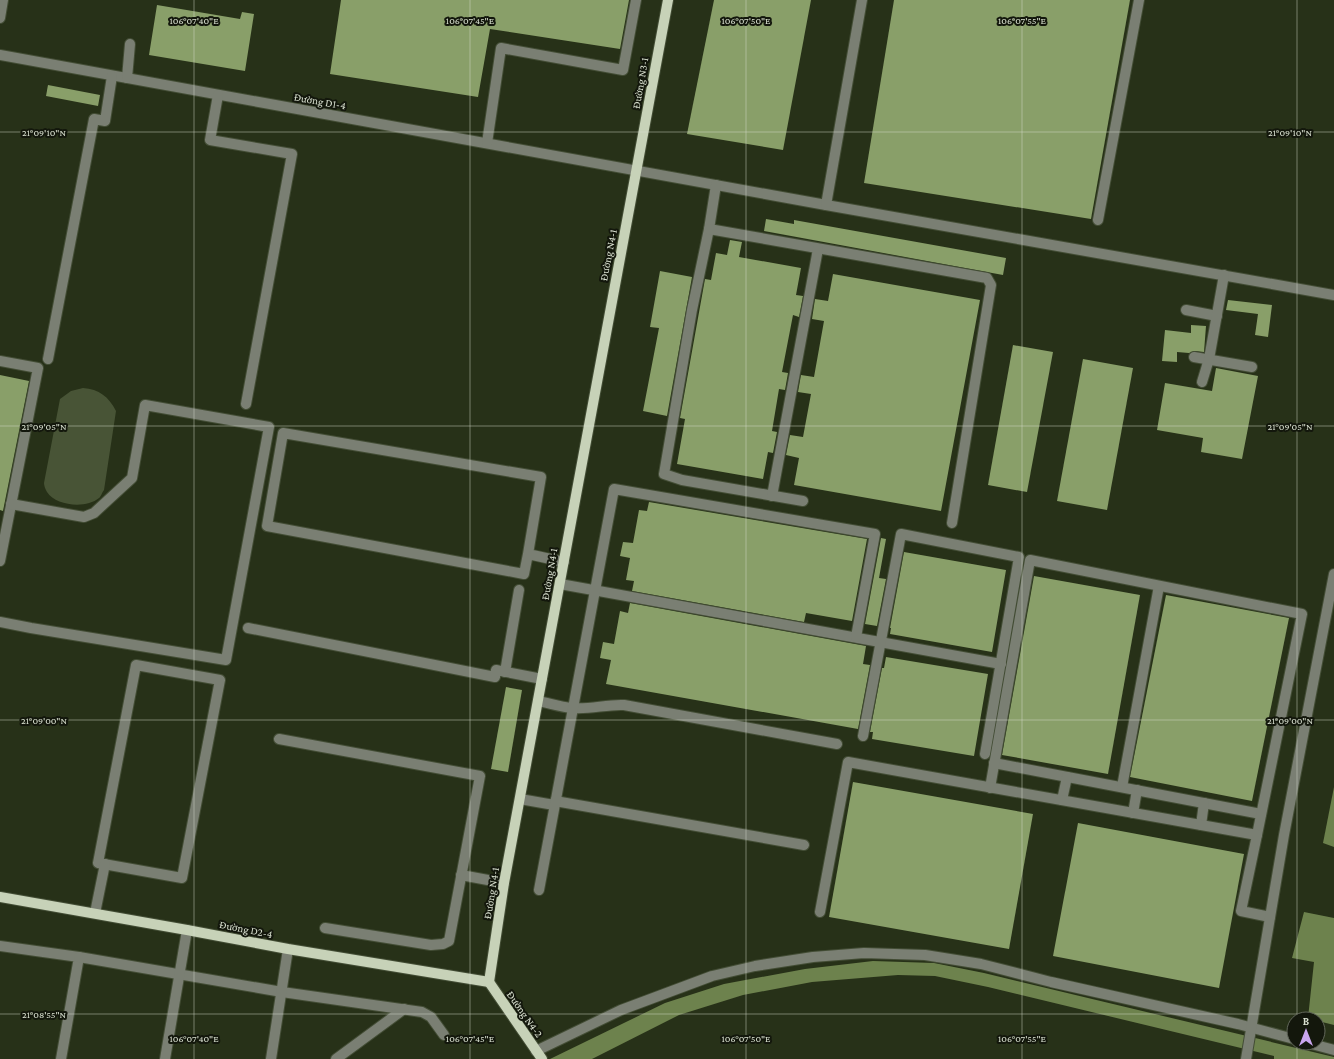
<svg xmlns="http://www.w3.org/2000/svg" width="1334" height="1059" viewBox="0 0 1334 1059" font-family="'Crimson Pro',serif">
<rect width="100%" height="100%" fill="#273118"/>
<path fill="#485436" d="M83,388C99,389 109,397 116,411L104,490C102,492 101,497 99,498C86,509 56,506 47,492C45,489 44,485 44,483L60,399L71,391Z"/>
<g fill="#6d824d">
<polygon points="1334,787 1334,847 1323,843"/>
<polygon points="1304,912 1334,918 1334,1025 1318,1021 1318,1019 1308,1018 1314,962 1292,958"/>
<polygon points="873,961 934,963 984,973 1334,1057 1334,1059 1274,1059 1274,1056 988,987 935,976 898,975 812,982 743,995 679,1015 592,1059 550,1059 665,1003 724,984 805,969"/>
</g>
<g fill="#899f69">
<polygon points="341,0 629,0 620,49 490,29 478,97 330,74"/>
<polygon points="714,0 811,0 783,150 687,134"/>
<polygon points="894,0 1130,0 1091,219 864,183"/>
<polygon points="157,5 240,19 242,12 254,14 245,71 149,55"/>
<polygon points="48,85 100,95 98,106 46,96"/>
<polygon points="766,219 794,224 794,220 1006,258 1003,275 764,231"/>
<polygon points="730,240 742,242 739,257 801,268 796,295 803,296 799,317 793,315 782,372 788,373 785,390 779,389 772,431 777,432 773,453 768,452 763,479 677,464 685,419 680,418 705,279 711,280 716,253 727,255"/>
<polygon points="660,271 692,277 667,416 643,411 659,328 650,327"/>
<polygon points="833,274 980,300 941,511 794,485 799,458 786,455 790,435 803,437 811,394 798,392 801,375 814,377 824,321 812,319 815,299 828,301"/>
<polygon points="1228,300 1272,305 1268,337 1255,335 1258,314 1226,310"/>
<polygon points="1191,325 1206,326 1204,352 1195,351 1189,353 1177,352 1177,362 1162,361 1165,330 1191,333"/>
<polygon points="1013,345 1053,352 1027,492 988,485"/>
<polygon points="1083,359 1133,368 1107,510 1057,501"/>
<polygon points="1216,368 1258,376 1242,459 1201,452 1203,438 1157,430 1165,383 1212,391"/>
<polygon points="0,375 29,381 3,511 0,510"/>
<polygon points="649,502 867,539 852,621 806,613 804,622 632,591 634,581 626,580 630,558 620,556 623,542 633,543 639,510 647,511"/>
<polygon points="881,538 886,539 879,578 886,579 877,626 865,624"/>
<polygon points="904,552 1006,570 992,652 890,634 891,628 890,628"/>
<polygon points="1034,576 1140,595 1108,774 1002,755"/>
<polygon points="1166,595 1289,618 1252,801 1130,777"/>
<polygon points="630,603 866,646 863,664 870,665 858,729 606,684 611,660 600,658 603,642 614,644 620,611 628,613"/>
<polygon points="886,657 988,674 974,756 872,739 873,732 870,732 882,668 884,668"/>
<polygon points="506,687 522,690 508,772 491,769"/>
<polygon points="853,782 1033,814 1009,949 829,917"/>
<polygon points="1078,823 1244,854 1219,988 1053,956"/>
</g>
<g fill="none" stroke-linecap="round" stroke-linejoin="round">
<defs>
<g id="minor">
<polyline points="0,18 3,0"/>
<polyline points="0,55 826,205 1334,295"/>
<polyline points="127,78 130,44"/>
<polyline points="218,95 210,140 292,154 246,404"/>
<polyline points="487,143 501,48 623,70 636,0"/>
<polyline points="716,185 709,229 692,310 664,474 682,480 803,501"/>
<polyline points="826,205 862,0"/>
<polyline points="1098,220 1139,0"/>
<polyline points="709,229 987,278 991,285 952,523"/>
<polyline points="1186,310 1217,316"/>
<polyline points="1194,357 1252,367"/>
<polyline points="48,359 94,119 105,121 112,76"/>
<polyline points="0,361 38,368 0,561"/>
<polyline points="1202,382 1209,359 1224,275"/>
<polyline points="772,496 818,249"/>
<polyline points="528,554 524,574 267,526 283,433 541,477 528,554 564,562"/>
<polyline points="560,584 1001,664"/>
<polyline points="0,622 31,628 226,660 269,427 145,405 132,478 94,513 84,517 11,504"/>
<polyline points="248,628 495,677 496,670 542,679"/>
<polygon points="136,665 220,680 182,878 98,863"/>
<polyline points="505,672 519,590"/>
<path d="M538,701C549,703 560,707 572,708C589,710 607,704 624,705L837,744"/>
<polyline points="863,736 901,534 1019,557 985,754"/>
<polyline points="279,739 480,776 449,941 443,944 431,945 325,928"/>
<polyline points="994,763 1261,814"/>
<polyline points="1122,787 1159,586"/>
<polyline points="990,788 1030,560 1302,614 1257,835"/>
<polyline points="520,799 554,805"/>
<polyline points="1062,800 1067,777"/>
<polyline points="555,801 804,845"/>
<polyline points="1133,813 1137,790"/>
<polyline points="1201,825 1204,803"/>
<polyline points="461,875 504,883"/>
<polyline points="539,890 614,489 875,534 856,637"/>
<polyline points="820,912 848,762 1257,835 1241,911 1270,917"/>
<polyline points="95,913 105,864"/>
<polyline points="0,946 79,957 61,1059"/>
<polyline points="79,957 282,992 422,1012 431,1017 444,1035"/>
<polyline points="1308,1043 1334,1050"/>
<polyline points="536,1051 621,1010 712,976 755,966 813,957 864,953 925,955 981,964 1051,982 1238,1024 1294,1039"/>
<polyline points="165,1059 187,930"/>
<polyline points="271,1059 288,949"/>
<polyline points="336,1059 404,1009"/>
<polyline points="1246,1059 1284,835 1334,574"/>
</g>
<g id="major">
<polyline points="0,897 187,930 288,949 489,982"/>
<polyline points="489,982 504,883 668,0"/>
<polyline points="489,982 542,1059"/>
</g>
</defs>
<use href="#minor" stroke="#434d35" stroke-width="12"/>
<use href="#major" stroke="#434d35" stroke-width="12"/>
<use href="#minor" stroke="#7a7f73" stroke-width="10"/>
<use href="#major" stroke="#c7d2b8" stroke-width="10"/>
</g>
<path fill="none" stroke="#d9e0d0" stroke-width="1" stroke-opacity="0.45" d="M194,0V1059M470,0V1059M746,0V1059M1022,0V1059M1297,0V1019M0,132H1334M0,426H1334M0,720H1334M0,1014H1334M1297,1043V1059"/>
<g text-anchor="middle" stroke-width="4" stroke-linejoin="round" paint-order="stroke">
<g font-size="11" fill="#d9e0d0" stroke="#13170c">
<text transform="translate(640 83) rotate(-80)" y="4">Đường N3-1</text>
<text transform="translate(320 101) rotate(10)" y="4">Đường D1-4</text>
<text transform="translate(608 255) rotate(-79)" y="4">Đường N4-1</text>
<text transform="translate(549 574) rotate(-80)" y="4">Đường N4-1</text>
<text transform="translate(491 893) rotate(-81)" y="4">Đường N4-1</text>
<text transform="translate(246 929) rotate(11)" y="4">Đường D2-4</text>
<text transform="translate(525 1014) rotate(55)" y="4">Đường N4-2</text>
</g>
</g>
<g font-size="10" text-anchor="middle" fill="#d9e0d0" stroke="#13170c" stroke-width="4" stroke-linejoin="round" paint-order="stroke">
<text x="194" y="24">106°07'40"E</text>
<text x="470" y="24">106°07'45"E</text>
<text x="746" y="24">106°07'50"E</text>
<text x="1022" y="24">106°07'55"E</text>
<text x="44" y="136">21°09'10"N</text>
<text x="1290" y="136">21°09'10"N</text>
<text x="44" y="430">21°09'05"N</text>
<text x="1290" y="430">21°09'05"N</text>
<text x="44" y="724">21°09'00"N</text>
<text x="1290" y="724">21°09'00"N</text>
<text x="44" y="1018">21°08'55"N</text>
<text x="194" y="1042">106°07'40"E</text>
<text x="470" y="1042">106°07'45"E</text>
<text x="746" y="1042">106°07'50"E</text>
<text x="1022" y="1042">106°07'55"E</text>
</g>
<g transform="translate(1306 1031)"><circle r="19" fill="#13170c" stroke="#62675a"/>
<path d="M0-3L7 15L0 10L-7 15Z" fill="#c9a5ee"/>
<text y="-6" font-size="11" font-weight="bold" text-anchor="middle" fill="#d9e0d0">B</text>
</g>
</svg>
